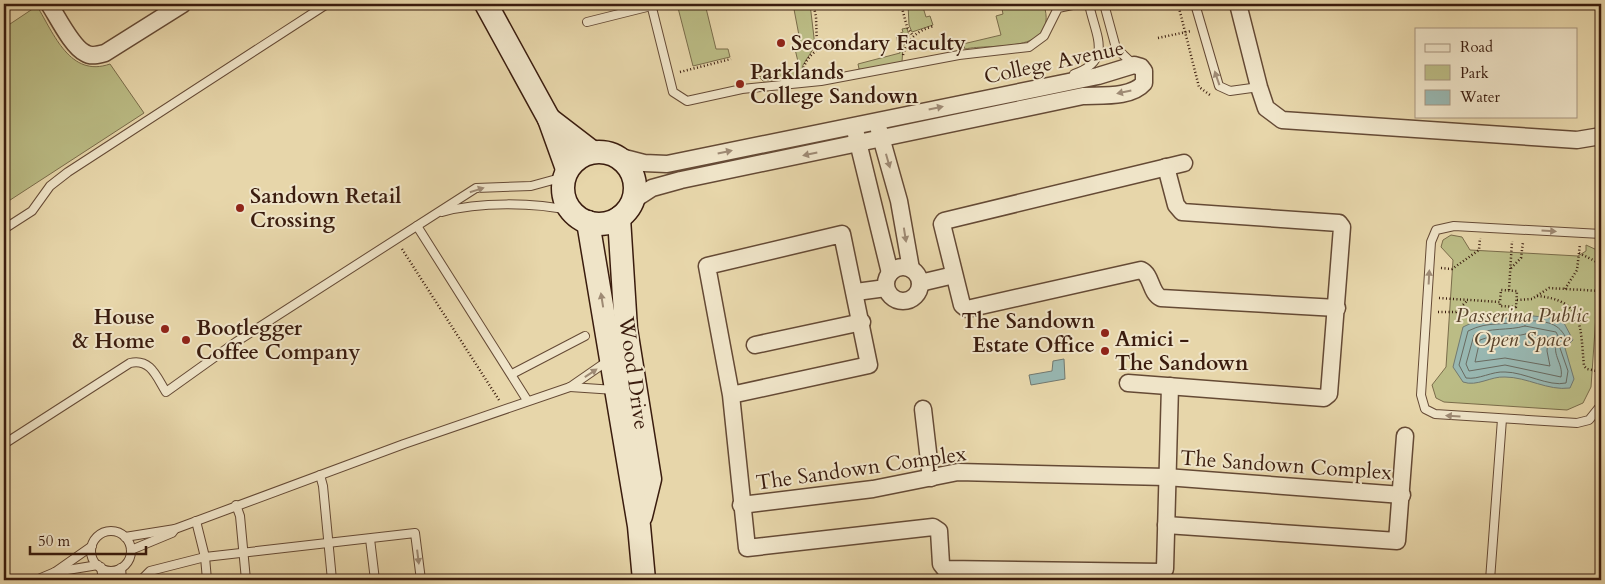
<svg xmlns="http://www.w3.org/2000/svg" width="1605" height="584" viewBox="0 0 1605 584" font-family="Cardo,serif">
<rect width="100%" height="100%" fill="#e7d6aa"/>
<filter id="stains"><feTurbulence type="fractalNoise" baseFrequency=".004" numOctaves="4"/><feColorMatrix values="0 0 0 0 .2 0 0 0 0 .09 0 0 0 0 .02 0 0 0 .5 -.17"/></filter>
<radialGradient id="worn" r=".72"><stop offset=".6" stop-color="#630" stop-opacity="0"/><stop offset="1" stop-color="#630" stop-opacity=".3"/></radialGradient>
<g fill="#bbbc85" stroke="#7a6c4a">
<polygon points="677,4 705,4 716,49 728,49 730,57 693,66"/>
<polygon points="793,4 810,4 815,46 803,65 800,78 763,81 759,77 799,66 795,49 801,46"/>
<polygon points="908,4 922,4 926,17 930,16 933,25 912,32 909,25"/>
<path d="M1001,4L1044,5C1059,55 992,43 965,49L963,44L1001,35L996,16L1003,14Z"/>
<path d="M37,6C54,34 70,78 110,64L144,113L4,204V28Z"/>
<polygon points="907,28 909,36 903,47 902,62 864,70 859,69 858,64 900,53 896,35 903,32 902,29"/>
<polygon points="1451,235 1462,237 1470,250 1578,256 1586,251 1586,245 1597,250 1600,258 1591,387 1583,403 1567,410 1444,402 1436,398 1432,385 1446,367 1453,260 1441,247 1443,240"/>
</g>
<g fill="#98b7b1" stroke="#727970">
<path d="M1524,315L1552,318L1564,323L1573,340L1565,348L1574,379L1570,388C1548,391 1527,377 1505,377C1491,376 1477,387 1463,382L1453,367L1463,327L1482,318H1513Z"/>
<polygon points="1064,359 1065,379 1031,385 1029,375 1052,371 1053,361"/>
</g>
<g fill="none" stroke-linecap="round" stroke-linejoin="round">
<g stroke="#696a60" stroke-width="1">
<path d="M1524,320C1543,322 1557,320 1566,338L1560,348L1568,371L1566,383C1549,387 1524,372 1505,372C1492,371 1479,380 1466,378L1459,365L1468,331C1490,320 1503,327 1524,320Z"/>
<path d="M1525,326L1556,332L1559,338C1549,353 1564,363 1561,377L1505,365L1469,371L1466,364L1474,335C1490,327 1508,331 1525,326Z"/>
<path d="M1526,334L1548,337L1547,351L1550,366L1505,358L1475,362L1480,340C1494,334 1511,338 1526,334Z"/>
</g>
<defs>
<g id="lane">
<polyline points="651,4 673,92 687,101 742,89 821,81 959,55 1029,47 1044,36 1058,8 1077,4"/>
<polyline points="1104,4 1116,48 1134,65"/>
<polyline points="1195,4 1219,86 1230,91 1259,87"/>
<polyline points="587,22 651,6"/>
<path d="M1074,74C1114,60 1095,35 1089,4"/>
<path d="M442,212C478,202 535,202 571,211"/>
<polyline points="417,226 527,400"/>
<polyline points="4,229 32,211 50,186 68,172 327,4"/>
<polyline points="1601,234 1454,226 1436,230 1431,242 1421,395 1425,409 1435,414 1577,423 1589,420 1601,405"/>
<polyline points="512,374 585,336"/>
<polyline points="570,387 615,390"/>
<path d="M4,444L130,363C151,358 157,378 166,392L236,342L476,188L531,186L564,177"/>
<polyline points="320,475 323,486 332,580"/>
<polyline points="236,505 240,516 246,580"/>
<polyline points="196,521 205,557 207,580"/>
<circle cx="111" cy="551" r="20"/>
<polyline points="125,537 175,529 404,444 570,387 609,360"/>
<polyline points="370,539 375,580"/>
<polyline points="131,550 172,533 175,529"/>
<polyline points="101,567 103,580"/>
<polyline points="121,568 122,580"/>
<polyline points="55,572 98,565"/>
<polyline points="36,580 55,572 92,546"/>
<polyline points="141,580 150,571 205,557 415,533 421,580"/>
<polyline points="1490,580 1502,419"/>
</g>
<g id="street">
<path d="M49,4C57,16 72,47 85,53C91,57 98,55 105,53L183,4"/>
<polyline points="1238,4 1259,87 1266,108 1282,120 1577,140 1601,136"/>
<polyline points="879,130 899,201 911,269"/>
<polyline points="856,134 890,273"/>
<path d="M617,156L644,163L667,164L1098,76L1134,65L1141,67L1144,71V83C1131,98 1102,95 1083,96L681,180L652,188L632,201"/>
<path d="M1184,163L944,221L942,224L962,305L967,309L1141,270C1152,275 1150,293 1161,298L1337,308"/>
<circle cx="903" cy="284" r="17"/>
<polyline points="920,283 954,275"/>
<polyline points="856,292 886,288"/>
<polyline points="755,345 862,322"/>
<polyline points="1128,383 1324,398 1329,394 1342,227 1339,223 1182,212 1176,205 1166,167"/>
<polyline points="731,395 869,365 842,234 707,266 731,395 747,548 933,527 939,531 941,564 945,569 1162,572 1165,569 1170,386"/>
<polyline points="923,409 931,478"/>
<polyline points="741,505 873,489 958,472 1166,477 1402,495"/>
<polyline points="1166,525 1397,541 1405,436"/>
</g>
<g id="secondary">
<polyline points="486,4 549,119 567,169"/>
<polyline points="549,119 592,152"/>
<circle cx="599" cy="188" r="36"/>
<polyline points="619,218 626,329 650,479 641,516"/>
<polyline points="588,222 639,526 644,580"/>
</g>
</defs>
<use href="#lane" stroke="#654a35" stroke-width="10"/>
<use href="#street" stroke="#654a35" stroke-width="19"/>
<use href="#secondary" stroke="#3a1c0e" stroke-width="25"/>
<g stroke="#3a1c0e" stroke-width="2.5" stroke-dasharray="1 2.5" stroke-linecap="butt">
<polyline points="813,4 816,16 817,49"/>
<polyline points="901,4 907,27 913,36"/>
<polyline points="1178,4 1199,87 1210,95"/>
<polyline points="1158,38 1191,31"/>
<path d="M903,55C907,39 918,30 934,26"/>
<path d="M803,71C806,55 818,48 833,44"/>
<polyline points="680,72 731,59"/>
<polyline points="402,249 499,400"/>
<polyline points="1579,253 1601,264"/>
<polyline points="1441,268 1452,269 1479,250 1480,238"/>
<polyline points="1511,268 1521,258 1523,242"/>
<polyline points="1565,289 1577,270 1580,244"/>
<polyline points="1509,290 1512,241"/>
<path d="M1537,296C1585,300 1580,328 1584,366L1587,369L1601,372"/>
<polyline points="1439,298 1500,302 1501,290 1517,291 1516,307 1500,306 1500,302"/>
<polyline points="1517,300 1532,299 1549,288 1601,291"/>
<polyline points="1438,312 1456,312 1468,300"/>
</g>
<use href="#lane" stroke="#efe4c8" stroke-width="8"/>
<use href="#street" stroke="#efe4c8" stroke-width="16"/>
<use href="#secondary" stroke="#efe4c8" stroke-width="22"/>
</g>
<defs><path id="oneway-solid" d="M-6-.8H1V-3.2L6.5 0L1 3.2V.8H-6Z" transform="scale(1.25)"/></defs>
<g fill="#9e8a74">
<use href="#oneway-solid" transform="translate(1217 78) rotate(-109)"/>
<use href="#oneway-solid" transform="translate(1124 92) rotate(168)"/>
<use href="#oneway-solid" transform="translate(936 108) rotate(-12)"/>
<use href="#oneway-solid" transform="translate(725 152) rotate(-12)"/>
<use href="#oneway-solid" transform="translate(810 154) rotate(168)"/>
<use href="#oneway-solid" transform="translate(888 161) rotate(74)"/>
<use href="#oneway-solid" transform="translate(477 190) rotate(-17)"/>
<use href="#oneway-solid" transform="translate(1549 231) rotate(3)"/>
<use href="#oneway-solid" transform="translate(905 235) rotate(81)"/>
<use href="#oneway-solid" transform="translate(1429 277) rotate(-87)"/>
<use href="#oneway-solid" transform="translate(602 300) rotate(-99)"/>
<use href="#oneway-solid" transform="translate(591 373) rotate(-34)"/>
<use href="#oneway-solid" transform="translate(1453 416) rotate(-176)"/>
<use href="#oneway-solid" transform="translate(418 557) rotate(83)"/>
</g>
<g fill="#8f2418" stroke="#efe4c8" stroke-width="2">
<circle cx="781" cy="43" r="5"/>
<circle cx="740" cy="84" r="5"/>
<circle cx="240" cy="208" r="5"/>
<circle cx="165" cy="329" r="5"/>
<circle cx="1105" cy="333" r="5"/>
<circle cx="186" cy="340" r="5"/>
<circle cx="1105" cy="351" r="5"/>
</g>
<g text-anchor="middle" stroke-width="4" stroke-linejoin="round" paint-order="stroke">
<g font-size="21" font-weight="bold" fill="#3a1c0e" stroke="#efe4c8" text-anchor="start">
<text x="791" y="50">Secondary Faculty</text>
<text x="750" y="79">Parklands<tspan x="750" dy="24">College Sandown</tspan></text>
<text x="250" y="203">Sandown Retail<tspan x="250" dy="24">Crossing</tspan></text>
<text x="155" y="324" text-anchor="end">House<tspan x="155" dy="24">&amp; Home</tspan></text>
<text x="1095" y="328" text-anchor="end">The Sandown<tspan x="1095" dy="24">Estate Office</tspan></text>
<text x="196" y="335">Bootlegger<tspan x="196" dy="24">Coffee Company</tspan></text>
<text x="1115" y="346">Amici -<tspan x="1115" dy="24">The Sandown</tspan></text>
</g>
<g font-size="21" fill="#3a1c0e" stroke="#efe4c8">
<text transform="translate(1054 62) rotate(-12)" y="7">College Avenue</text>
<text transform="translate(634 373) rotate(82)" y="7">Wood Drive</text>
<text transform="translate(1286 465) rotate(4)" y="7">The Sandown Complex</text>
<text transform="translate(861 468) rotate(-8)" y="7">The Sandown Complex</text>
</g>
<g font-size="21" font-style="italic" fill="#5a442c" stroke="#efe4c8">
<text x="1522" y="322">Passerina Public<tspan x="1522" dy="24">Open Space</tspan></text>
</g>
</g>
<rect width="1605" height="584" fill="none" stroke="#e7d6aa" stroke-width="20"/>
<rect x="5" y="5" width="1595" height="574" fill="none" stroke="#3a1c0e" stroke-width="2.5"/>
<rect x="10" y="10" width="1585" height="564" fill="none" stroke="#3a1c0e"/>
<rect x="1415" y="28" width="162" height="90" fill="#efe4c8" stroke="#a7947e"/>
<rect x="1425" y="44" width="25" height="8" fill="#efe4c8" stroke="#a7947e"/>
<text x="1460" y="52" font-size="15" fill="#3a1c0e">Road</text>
<rect x="1425" y="65" width="25" height="15" fill="#bbbc85" stroke="#a7947e"/>
<text x="1460" y="78" font-size="15" fill="#3a1c0e">Park</text>
<rect x="1425" y="90" width="25" height="15" fill="#98b7b1" stroke="#a7947e"/>
<text x="1460" y="102" font-size="15" fill="#3a1c0e">Water</text>
<path d="M30 546v8h116v-8" fill="none" stroke="#3a1c0e" stroke-width="2.5"/>
<text x="38" y="546" font-size="15" fill="#3a1c0e" stroke="#efe4c8" stroke-width="4" paint-order="stroke">50 m</text>
<rect width="100%" height="100%" filter="url(#stains)"/>
<rect width="100%" height="100%" fill="url(#worn)"/>
</svg>
